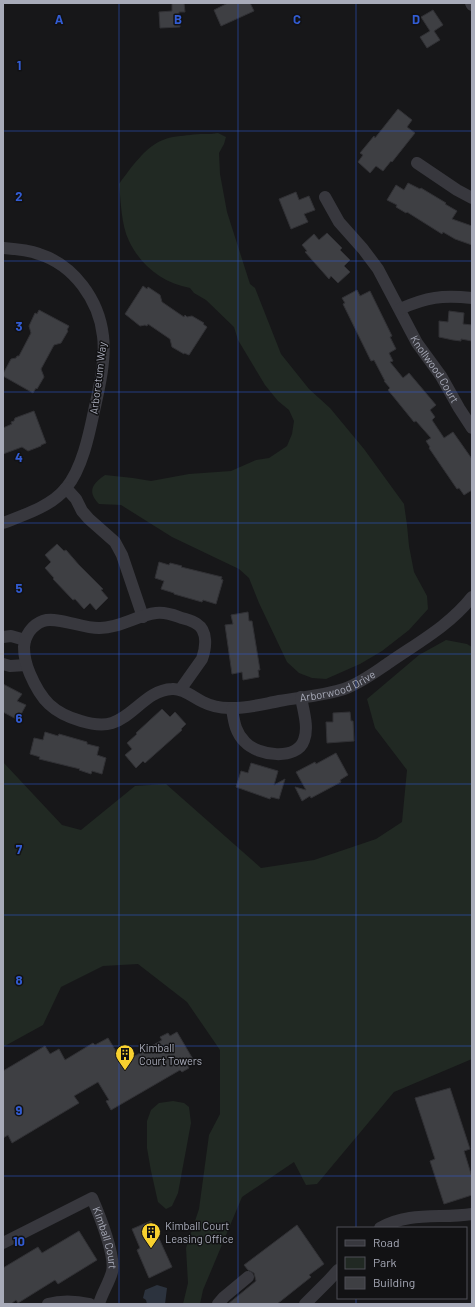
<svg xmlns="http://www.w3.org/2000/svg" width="475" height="1307" viewBox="0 0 475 1307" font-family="Barlow,sans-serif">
<rect width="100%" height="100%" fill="#171719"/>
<g fill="#212923">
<path d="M218,133L226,137L224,144L219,153L220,174L227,212L250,284L255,288L281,354L309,389L330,408L364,449L404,504L407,525L409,546L414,572L427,596L428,609L409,630L382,651L360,664L326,679L312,678L299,673L287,662L259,603L249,578L239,569L172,537L121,505L99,504C87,492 92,484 105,475L133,478L151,481L189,474L231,471L256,460L269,458L287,446L292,434L294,421L289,410L278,401L265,385L238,340L234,327L206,300L194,293L190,288C163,283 141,266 129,241C121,224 121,202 119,184C130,169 146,146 163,140C171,136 182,136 190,135C200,133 209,135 218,133Z"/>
<polygon points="446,640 467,644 472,647 472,1059 394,1092 317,1184 306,1185 294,1162 242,1197 203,1290 200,1304 183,1304 188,1283 186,1248 199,1209 209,1135 220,1114 220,1050 187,1002 138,964 103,966 61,987 43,1025 3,1047 3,762 62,825 81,830 135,786 166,784 261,868 314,860 376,839 402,822 407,770 375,728 367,699 419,655"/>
<polygon points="173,1101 184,1103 189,1107 191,1123 178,1193 172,1206 166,1209 158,1202 151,1171 147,1148 147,1121 151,1110 159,1103"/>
</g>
<polygon fill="#2c333e" points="157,1285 167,1288 165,1304 147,1304 146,1300 143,1298 145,1290"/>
<g fill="#3e3f43" stroke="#313135">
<polygon points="172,3 184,3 185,12 179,12 180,27 160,28 159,12 172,11"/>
<polygon points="228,3 250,3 254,11 221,26 214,10"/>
<polygon points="433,10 443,25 434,31 440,40 427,48 420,37 430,31 421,17"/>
<polygon points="398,109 412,120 407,127 415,133 392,162 391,161 383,171 376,166 370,173 358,162 363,155 360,153 374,136 375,138"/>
<polygon points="408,183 420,189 421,188 446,203 445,204 457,211 452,219 472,226 472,245 455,239 443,232 442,234 407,212 406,213 396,207 397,205 387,200 396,185 404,190"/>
<polygon points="296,192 299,200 309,196 315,210 304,214 308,222 291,229 279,199"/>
<polygon points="327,233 342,248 340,250 350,260 344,266 350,272 338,283 331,276 329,279 305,252 307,251 302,245 314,234 319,240"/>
<polygon points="143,286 147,289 148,287 160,295 162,302 178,313 184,317 185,315 187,317 192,316 204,323 203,324 207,327 189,355 184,353 184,354 172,347 170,339 148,324 147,326 145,325 140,326 125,314"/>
<polygon points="357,290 360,296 370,291 392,336 390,337 396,349 389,353 393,361 390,362 403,378 409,373 436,405 430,410 435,417 432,420 444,438 453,432 472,459 472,490 464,495 459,488 457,489 429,448 430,447 426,441 431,438 416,421 414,422 388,390 390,388 384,381 385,381 374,360 371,361 343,304 345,303 342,298"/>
<polygon points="39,310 69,326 67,330 68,331 61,343 54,345 41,369 44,377 37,389 36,388 33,393 3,376 3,374 11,359 16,358 17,356 19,356 31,333 29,326 35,313 37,314"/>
<polygon points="449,311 464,313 463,324 472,325 472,341 461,339 461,341 453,340 439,337 439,321 448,322"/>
<polygon points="34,411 46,443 41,445 41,446 28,451 22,447 3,454 3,428 12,424 11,422 14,421 15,418"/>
<polygon points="57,544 64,551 66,550 79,565 103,589 101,590 108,598 96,610 90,603 84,609 75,599 73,600 53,579 54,578 45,568 51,562 45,555"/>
<polygon points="159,562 169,565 170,563 182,566 181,567 222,577 221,579 223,580 216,604 203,600 202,602 174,594 174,593 161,589 164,581 155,578"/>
<polygon points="248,612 249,621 252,621 260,670 258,670 259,677 243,680 242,672 232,674 225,625 233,624 231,615"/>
<polygon points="3,684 22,694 17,701 26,705 18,720 3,712"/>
<polygon points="162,709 170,717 175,712 186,724 181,729 182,730 145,763 143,761 136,768 125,755 132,749 127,743 137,734 136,733"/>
<polygon points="350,712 351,721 353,721 354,741 327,743 326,722 333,722 333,713"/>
<polygon points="45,732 58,736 59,734 87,742 87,744 99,747 97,755 106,758 102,774 92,771 91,774 79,770 80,769 39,759 40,757 30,754 34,738 43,740"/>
<polygon points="336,753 348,775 340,780 341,782 311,798 310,796 302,801 295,787 306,790 296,772 315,762 316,764"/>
<polygon points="251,763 278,771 274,785 285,779 279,799 271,797 270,799 236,787 241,771 248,773"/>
<polygon points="177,1032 194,1061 187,1065 189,1068 182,1072 180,1070 111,1110 106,1101 109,1100 98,1082 74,1096 79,1103 12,1143 8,1135 3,1138 3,1071 45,1046 50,1054 59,1049 65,1060 93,1043 95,1045 108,1038 123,1063 162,1040 160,1037 168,1033 170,1036"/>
<polygon points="450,1088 470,1149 464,1151 472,1177 472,1195 444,1204 430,1161 435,1159 415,1098"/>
<polygon points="151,1221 172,1267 149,1278 137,1250 140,1248 132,1229"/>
<polygon points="297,1225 324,1264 309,1275 311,1277 277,1304 228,1304 256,1281 254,1273 248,1270 244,1265"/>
<polygon points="79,1231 97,1260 58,1284 55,1280 18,1303 16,1300 11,1304 3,1304 3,1268 38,1247 42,1253"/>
</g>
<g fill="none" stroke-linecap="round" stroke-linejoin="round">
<g stroke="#38383e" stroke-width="12">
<polyline points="471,3 472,5"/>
<polyline points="417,163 457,190 472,198"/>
<path id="s1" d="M325,197L339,222L363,249L378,269L417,343L441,376L459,408L472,428"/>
<path d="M3,248C15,249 28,250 39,254C74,265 99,300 103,336C106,359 99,389 94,411C89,435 82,469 66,488C52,506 24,515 3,523"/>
<path d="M400,309C427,297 442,295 472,298"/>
<polyline points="66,488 76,499 82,511 89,519 115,542 122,555 143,617"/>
<polyline points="3,637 11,636 25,640"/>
<polyline points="3,664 10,666 26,665"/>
<path id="s2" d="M180,690L202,659C206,648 208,631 197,624C192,620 184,619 179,617C171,614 164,612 156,613C137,615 120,628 100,628C84,629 57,616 43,621C32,625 25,635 24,647C24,657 26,665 30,674C41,700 53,713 81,721C91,724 102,726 112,723C134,716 147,690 172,689C183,688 193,697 203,702C211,706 221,708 229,708C246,709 263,704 279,701C300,697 323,696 344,689C361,683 375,672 390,662C419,642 450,625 472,597"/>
<path d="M232,709C234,721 235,732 245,742C258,756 297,761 304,740C309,727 303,710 301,697"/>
<path d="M380,1228C410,1211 440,1219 472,1214"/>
<path id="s3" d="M3,1243L92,1198C99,1214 116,1256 112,1272C109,1283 102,1293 99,1304"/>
<path d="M48,1304C62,1300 76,1301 90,1304"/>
<polyline points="218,1304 224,1297 248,1277"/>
<polyline points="305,1304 329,1280 338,1270"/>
</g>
</g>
<path fill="none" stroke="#325cd3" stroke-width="1" stroke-opacity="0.55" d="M119,3V1304M238,3V1304M356,3V1228M3,131H472M3,261H472M3,392H472M3,523H472M3,654H472M3,784H472M3,915H472M3,1046H472M3,1176H472M356,1298V1304"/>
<defs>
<symbol id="building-pin" viewBox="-11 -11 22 30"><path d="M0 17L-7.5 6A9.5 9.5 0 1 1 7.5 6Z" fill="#f8d12f" stroke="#121214"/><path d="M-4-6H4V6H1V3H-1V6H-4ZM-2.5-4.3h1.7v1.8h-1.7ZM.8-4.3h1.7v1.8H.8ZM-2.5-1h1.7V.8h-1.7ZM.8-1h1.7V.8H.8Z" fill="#111"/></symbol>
</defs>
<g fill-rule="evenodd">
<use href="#building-pin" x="114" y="1043" width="22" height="30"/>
<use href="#building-pin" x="140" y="1221" width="22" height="30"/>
</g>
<g text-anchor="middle" stroke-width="3" stroke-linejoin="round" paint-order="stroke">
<g font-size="11" fill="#a8abb9" stroke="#121214">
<text dy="4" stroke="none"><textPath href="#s1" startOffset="205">Knollwood Court</textPath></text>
<text transform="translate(98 378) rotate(-83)" y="4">Arboretum Way</text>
<text dy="4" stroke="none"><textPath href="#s2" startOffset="643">Arborwood Drive</textPath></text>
<text dy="4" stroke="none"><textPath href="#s3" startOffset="142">Kimball Court</textPath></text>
</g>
<g font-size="11" fill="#a8abb9" stroke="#121214" text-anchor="start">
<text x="139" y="1052">Kimball<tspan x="139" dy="13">Court Towers</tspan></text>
<text x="165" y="1230">Kimball Court<tspan x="165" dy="13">Leasing Office</tspan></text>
</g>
</g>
<g font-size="13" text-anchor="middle" font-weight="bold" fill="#325cd3" stroke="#121214" stroke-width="3" stroke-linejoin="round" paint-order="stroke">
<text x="59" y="24">A</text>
<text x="178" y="24">B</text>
<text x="297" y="24">C</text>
<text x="416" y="24">D</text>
<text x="19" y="70">1</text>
<text x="19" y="201">2</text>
<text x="19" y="331">3</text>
<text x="19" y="462">4</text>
<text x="19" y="593">5</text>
<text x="19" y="723">6</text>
<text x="19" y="854">7</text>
<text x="19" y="985">8</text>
<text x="19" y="1115">9</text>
<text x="19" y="1246">10</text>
</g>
<rect width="475" height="1307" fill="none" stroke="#a8abb9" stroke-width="8"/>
<rect x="337" y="1227" width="130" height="72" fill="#121214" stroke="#4e4f56"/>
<rect x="345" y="1240" width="20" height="6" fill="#38383e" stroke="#4e4f56"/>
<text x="373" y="1247" font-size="12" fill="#a8abb9">Road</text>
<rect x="345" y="1257" width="20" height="12" fill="#212923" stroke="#4e4f56"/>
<text x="373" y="1267" font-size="12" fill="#a8abb9">Park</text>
<rect x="345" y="1277" width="20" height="12" fill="#3e3f43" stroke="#4e4f56"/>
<text x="373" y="1287" font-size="12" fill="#a8abb9">Building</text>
</svg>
